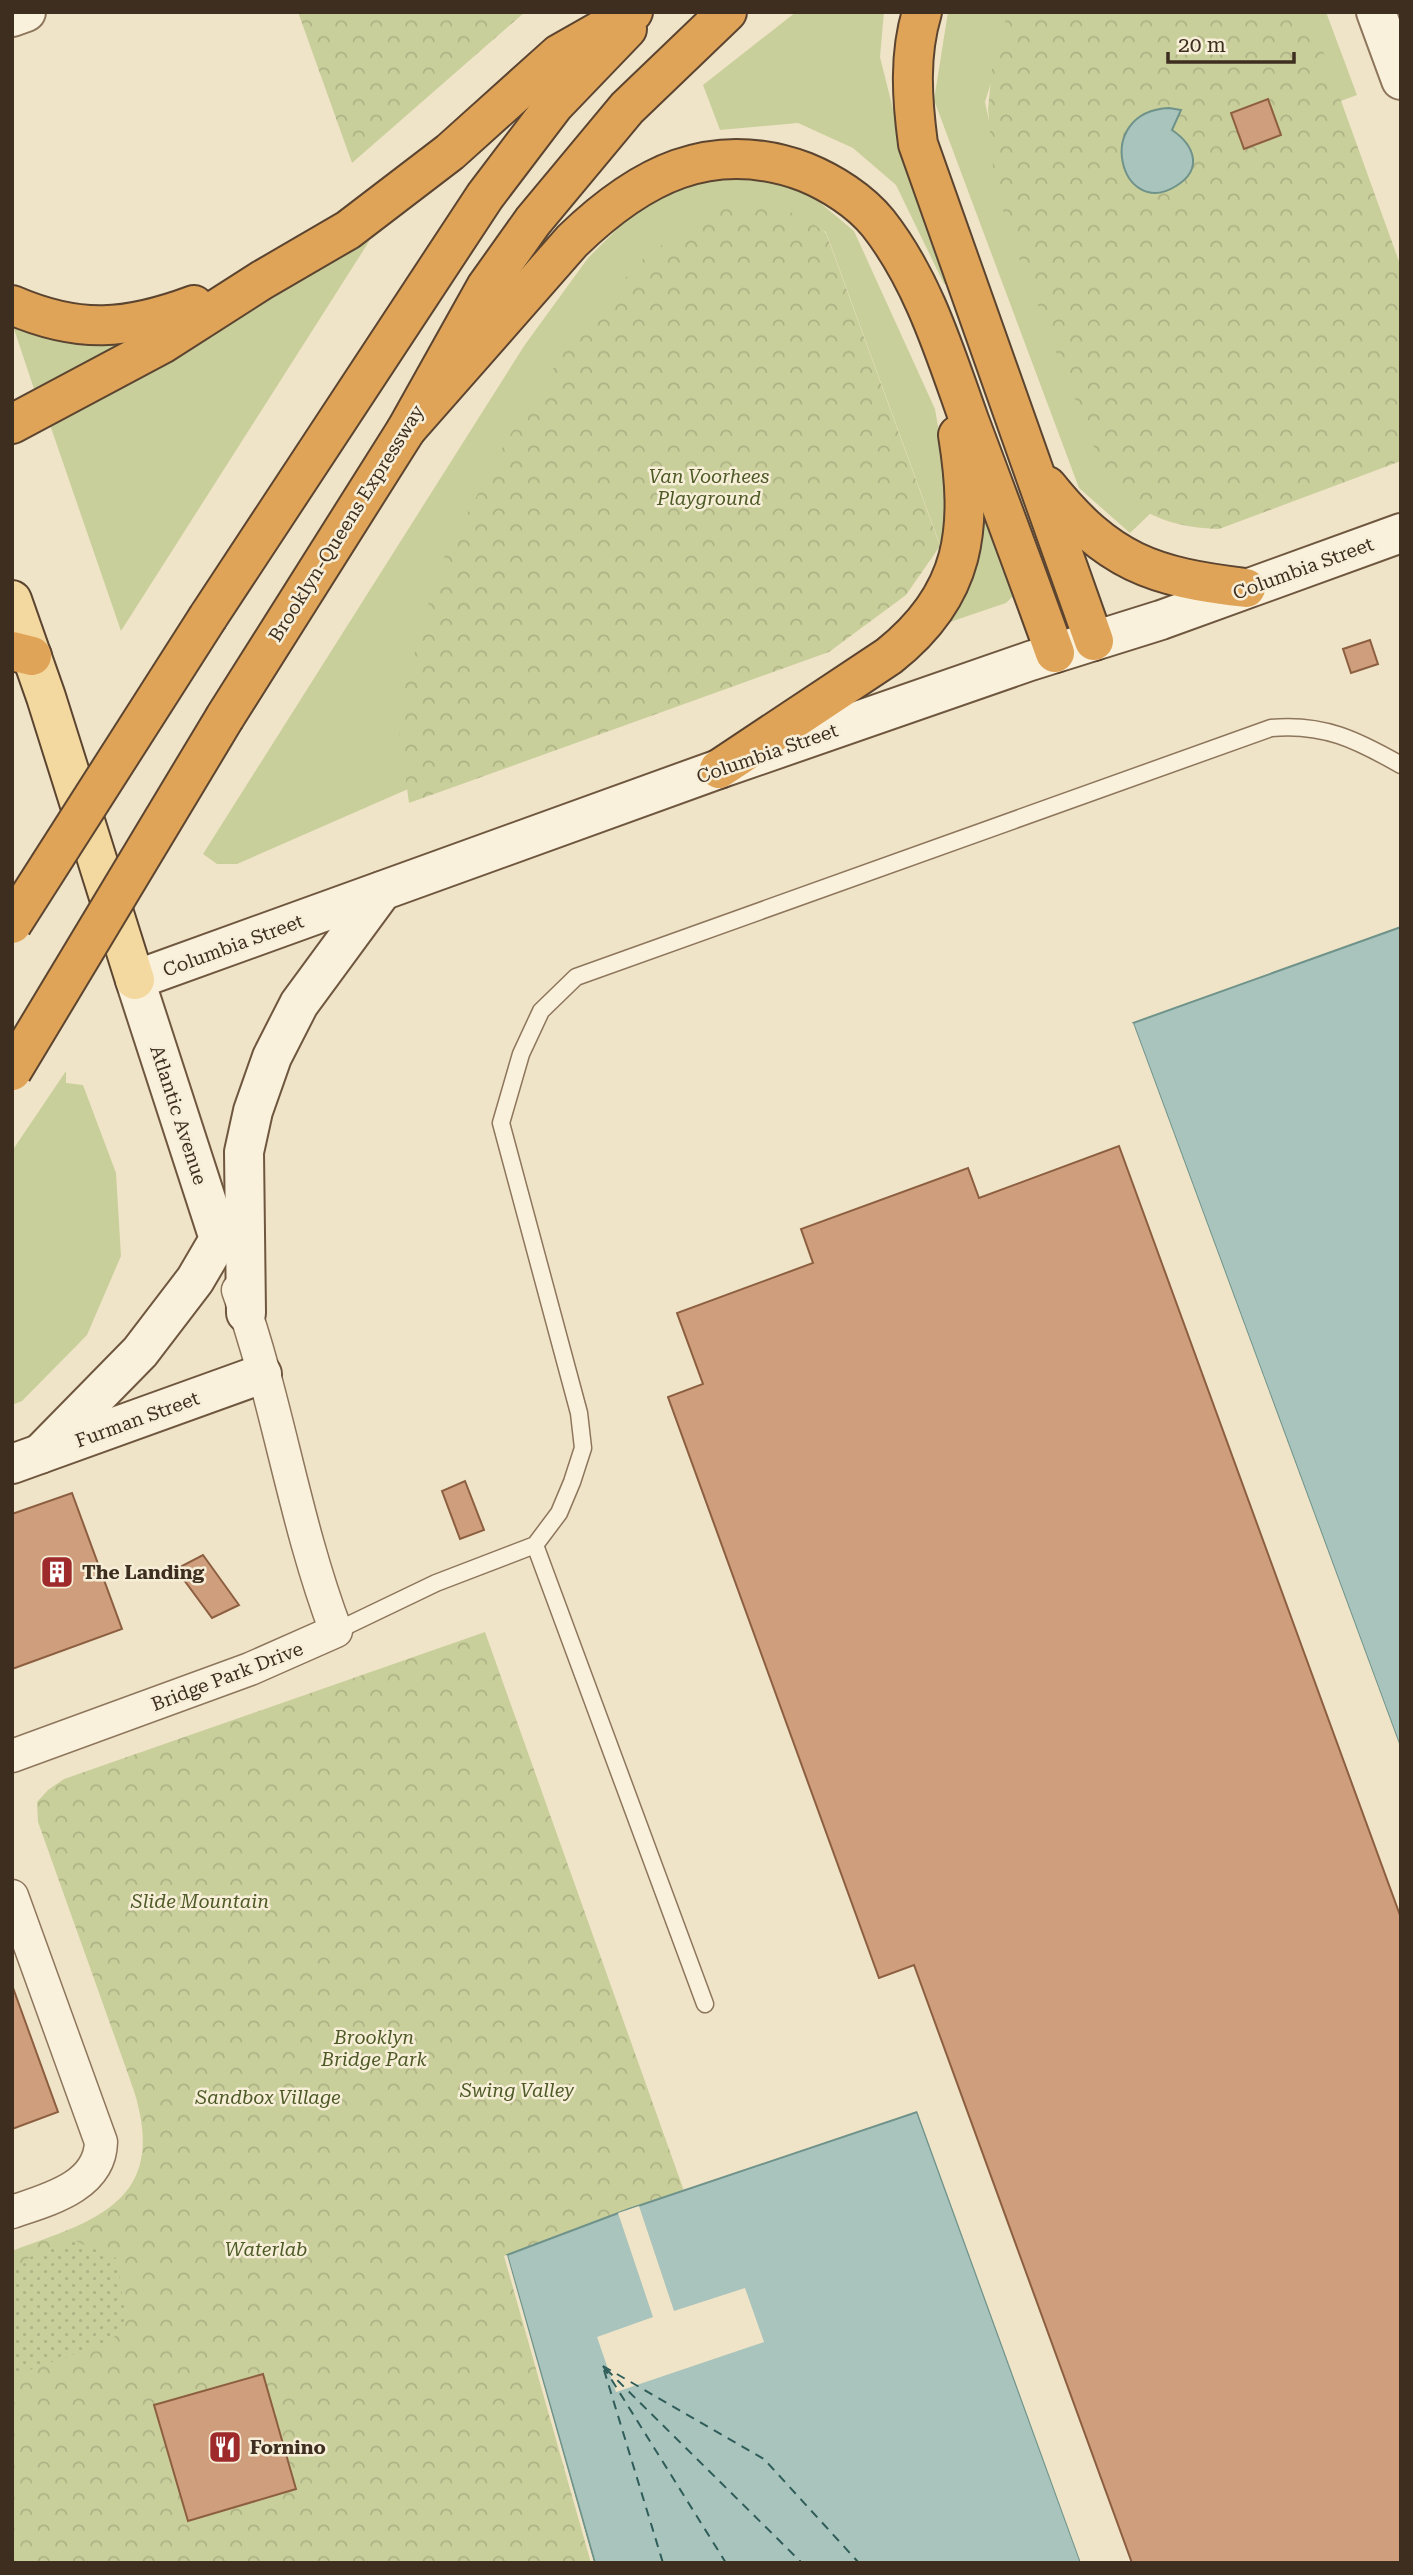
<svg xmlns="http://www.w3.org/2000/svg" width="1413" height="2575" viewBox="0 0 1413 2575" font-family="'Roboto Serif',serif">
<defs>
<pattern id="park-crowns" width="20" height="18" patternUnits="userSpaceOnUse" patternTransform="scale(1.75)"><rect width="20" height="18" fill="#c9cf9b"/><path d="M2 6a3 3 0 1 1 6 0M12 15a3 3 0 1 1 6 0" fill="none" stroke="#aeb285"/></pattern>
<pattern id="garden-dots" width="8" height="8" patternUnits="userSpaceOnUse" patternTransform="scale(1.75)"><rect width="8" height="8" fill="#c9cf9b"/><path d="M2 2h.1M6 6h.1" fill="none" stroke="#aeb285" stroke-width="1.8" stroke-linecap="round"/></pattern>
</defs>
<rect width="100%" height="100%" fill="#f0e4c8"/>
<g fill="#c9cf9b">
<polygon points="796,12 884,12 880,57 907,165 958,283 944,284 896,185 853,148 798,123 720,130 703,85"/>
<polygon points="948,12 1018,12 1009,25 985,102 1010,218 1153,511 1130,533 1079,488 934,100"/>
<polygon points="1305,12 1326,12 1357,95 1338,102"/>
<polygon points="695,177 764,177 812,196 854,231 935,409 953,512 940,545 826,232 801,222 415,786 237,864 217,864 203,854 524,346 588,258 640,206"/>
<polygon points="370,240 121,631 48,419 264,303"/>
<polygon points="12,323 117,338 121,346 34,389"/>
<polygon points="986,514 1019,590 1006,603 947,623 969,585 982,539"/>
<polygon points="66,1071 66,1083 83,1085 116,1173 121,1256 87,1335 22,1401 12,1405 12,1151"/>
</g>
<g fill="url(#park-crowns)">
<polygon points="298,12 525,12 352,163"/>
<path d="M1010,12H1309L1401,267V461L1219,529C1169,527 1152,517 1111,490L1007,228L993,167L988,109L995,40Z"/>
<polygon points="754,201 802,216 826,233 940,546 906,595 829,652 409,803 397,716 438,569 506,441 583,323 645,257 707,213"/>
<path d="M485,1632L684,2191L507,2255L594,2563H12V2251C83,2224 161,2207 139,2110C137,2098 132,2086 128,2074L38,1822L37,1802L48,1790L64,1779Z"/>
</g>
<polygon fill="url(#garden-dots)" points="75,2241 116,2258 126,2317 112,2341 18,2374 12,2372 12,2271 30,2257"/>
<g fill="#a9c4bc" stroke="#6f938a" stroke-width="2">
<path d="M1169,108L1181,110L1172,130C1194,145 1204,169 1176,186C1121,221 1091,112 1169,108Z"/>
<polygon points="1401,927 1401,1749 1133,1023"/>
<polygon points="917,2112 1081,2563 595,2563 507,2255 629,2209"/>
</g>
<g fill="#f0e4c8">
<polygon points="1133,1023 1401,1749 1401,1753 1397,1750 1130,1024"/>
<polygon points="916,2108 920,2110 1084,2563 1081,2563"/>
<polygon points="639,2206 674,2311 745,2288 764,2342 616,2392 597,2337 653,2317 618,2213"/>
<polygon points="507,2255 594,2563 591,2563 504,2256"/>
</g>
<g fill="none" stroke-linecap="round" stroke-linejoin="round">
<g stroke="#2f5d5a" stroke-width="2" stroke-dasharray="9 7" stroke-linecap="butt">
<polyline points="603,2366 764,2459 859,2563"/>
<polyline points="603,2366 726,2563"/>
<polyline points="606,2369 802,2563"/>
<polyline points="604,2370 663,2563"/>
</g>
</g>
<g fill="#cf9f7d" stroke="#8d5f41" stroke-width="2">
<polygon points="1268,99 1281,135 1244,149 1231,113"/>
<polygon points="1370,640 1378,664 1351,673 1343,649"/>
<polygon points="1119,1146 1401,1918 1401,2563 1132,2563 914,1965 879,1978 668,1397 703,1384 677,1313 813,1263 801,1229 968,1168 979,1198"/>
<polygon points="465,1481 484,1530 460,1539 442,1491"/>
<polygon points="72,1493 122,1629 12,1669 12,1514"/>
<polygon points="203,1555 239,1605 212,1618 176,1569"/>
<polygon points="12,1985 58,2112 12,2129"/>
<polygon points="263,2374 296,2489 188,2521 154,2405"/>
</g>
<g fill="none" stroke-linecap="round" stroke-linejoin="round">
<defs>
<g id="service">
<polyline points="535,1545 705,2004"/>
<path d="M336,1631L436,1583L535,1545L559,1513L572,1482L583,1448L579,1413L501,1123L521,1054L541,1011L576,977L1271,728C1323,723 1357,740 1401,765"/>
</g>
<g id="minor">
<path d="M12,1756L250,1669L336,1631C294,1521 278,1402 238,1290"/>
<path d="M12,1896L101,2142C100,2187 47,2200 12,2212"/>
</g>
<g id="tertiary">
<polyline points="1376,12 1401,80"/>
<polyline points="12,17 26,12"/>
</g>
<g id="secondary">
<polyline points="246,1313 244,1152 253,1111 272,1057 299,1004 382,891"/>
<polyline points="40,1454 140,1352 195,1280 219,1239 135,980 719,769 1030,661 1161,620 1401,533"/>
<polyline points="12,1464 262,1374"/>
</g>
<polyline id="primary" points="12,600 46,697 135,980"/>
<g id="motorway">
<path d="M922,12C909,55 912,99 918,144L1094,641"/>
<path d="M12,305C79,334 127,330 194,305"/>
<polyline points="12,424 162,344 262,280 348,230 450,152 559,54 633,12"/>
<path d="M406,430L572,241C639,176 711,137 805,172C832,183 860,201 878,223C923,280 945,353 969,420C998,497 1027,575 1055,653"/>
<path d="M1047,486C1108,562 1152,577 1246,588"/>
<polyline points="208,617 485,196 554,105 627,29"/>
<polyline points="12,651 32,656"/>
<polyline points="225,717 406,430 486,287 533,221 627,108 727,12"/>
<path d="M719,769L889,656C967,594 973,528 958,435"/>
</g>
</defs>
<use href="#service" stroke="#8d765c" stroke-width="19"/>
<use href="#minor" stroke="#8d765c" stroke-width="35"/>
<use href="#tertiary" stroke="#8d765c" stroke-width="42"/>
<use href="#secondary" stroke="#6f573f" stroke-width="42"/>
<use href="#primary" stroke="#5b4430" stroke-width="42"/>
<use href="#motorway" stroke="#5b4430" stroke-width="42"/>
<use href="#service" stroke="#faf1dc" stroke-width="16"/>
<use href="#minor" stroke="#faf1dc" stroke-width="32"/>
<use href="#tertiary" stroke="#faf1dc" stroke-width="38"/>
<use href="#secondary" stroke="#faf1dc" stroke-width="38"/>
<use href="#primary" stroke="#f3d9a0" stroke-width="38"/>
<use href="#motorway" stroke="#e0a458" stroke-width="38"/>
<defs>
<g id="motorway-bridge">
<polyline points="12,924 208,617"/>
<polyline points="12,1071 225,717"/>
</g>
</defs>
<use href="#motorway-bridge" stroke="#5b4430" stroke-width="42" stroke-linecap="butt"/>
<use href="#motorway-bridge" stroke="#e0a458" stroke-width="38"/>
</g>
<defs>
<symbol id="building-square" viewBox="-11 -11 22 22"><rect x="-9" y="-9" width="18" height="18" rx="4" fill="#9e2a2b" stroke="#f7eed8"/><path d="M-4-6H4V6H1V3H-1V6H-4ZM-2.5-4.3h1.7v1.8h-1.7ZM.8-4.3h1.7v1.8H.8ZM-2.5-1h1.7V.8h-1.7ZM.8-1h1.7V.8H.8Z" fill="#fff"/></symbol>
<symbol id="restaurant-square" viewBox="-11 -11 22 22"><rect x="-9" y="-9" width="18" height="18" rx="4" fill="#9e2a2b" stroke="#f7eed8"/><path d="M-5-6h1v4h1v-4h1v4h1v-4h1v5L-1.5 .5V6h-2V.5L-5-1ZM5-6V6H3V1.5H1.5Q1.5-4 5-6Z" fill="#fff"/></symbol>
</defs>
<g fill-rule="evenodd">
<use href="#building-square" x="38" y="1553" width="38" height="38"/>
<use href="#restaurant-square" x="206" y="2428" width="38" height="38"/>
</g>
<g text-anchor="middle" stroke-width="5" stroke-linejoin="round" paint-order="stroke">
<g font-size="19" font-style="italic" fill="#4d5a26" stroke="#f7eed8">
<text x="709" y="483">Van Voorhees<tspan x="709" dy="22">Playground</tspan></text>
<text x="200" y="1908">Slide Mountain</text>
<text x="374" y="2044">Brooklyn<tspan x="374" dy="22">Bridge Park</tspan></text>
<text x="517" y="2097">Swing Valley</text>
<text x="268" y="2104">Sandbox Village</text>
<text x="266" y="2256">Waterlab</text>
</g>
<g font-size="19" fill="#3d2e20" stroke="#f7eed8">
<text transform="translate(346 523) rotate(-58)" y="7">Brooklyn-Queens Expressway</text>
<text transform="translate(1303 568) rotate(-20)" y="7">Columbia Street</text>
<text transform="translate(767 753) rotate(-19)" y="7">Columbia Street</text>
<text transform="translate(233 945) rotate(-20)" y="7">Columbia Street</text>
<text transform="translate(179 1115) rotate(72)" y="7">Atlantic Avenue</text>
<text transform="translate(137 1419) rotate(-20)" y="7">Furman Street</text>
<text transform="translate(227 1676) rotate(-21)" y="7">Bridge Park Drive</text>
</g>
<g font-size="19" font-weight="bold" fill="#3d2e20" stroke="#f7eed8" text-anchor="start">
<text x="82" y="1579">The Landing</text>
<text x="250" y="2454">Fornino</text>
</g>
</g>
<rect width="1413" height="2575" fill="none" stroke="#3d2e20" stroke-width="28"/>
<path d="M1168 52v10h126v-10" fill="none" stroke="#3d2e20" stroke-width="3.5"/>
<text x="1178" y="52" font-size="21" fill="#3d2e20" stroke="#f7eed8" stroke-width="5" paint-order="stroke">20 m</text>
</svg>
